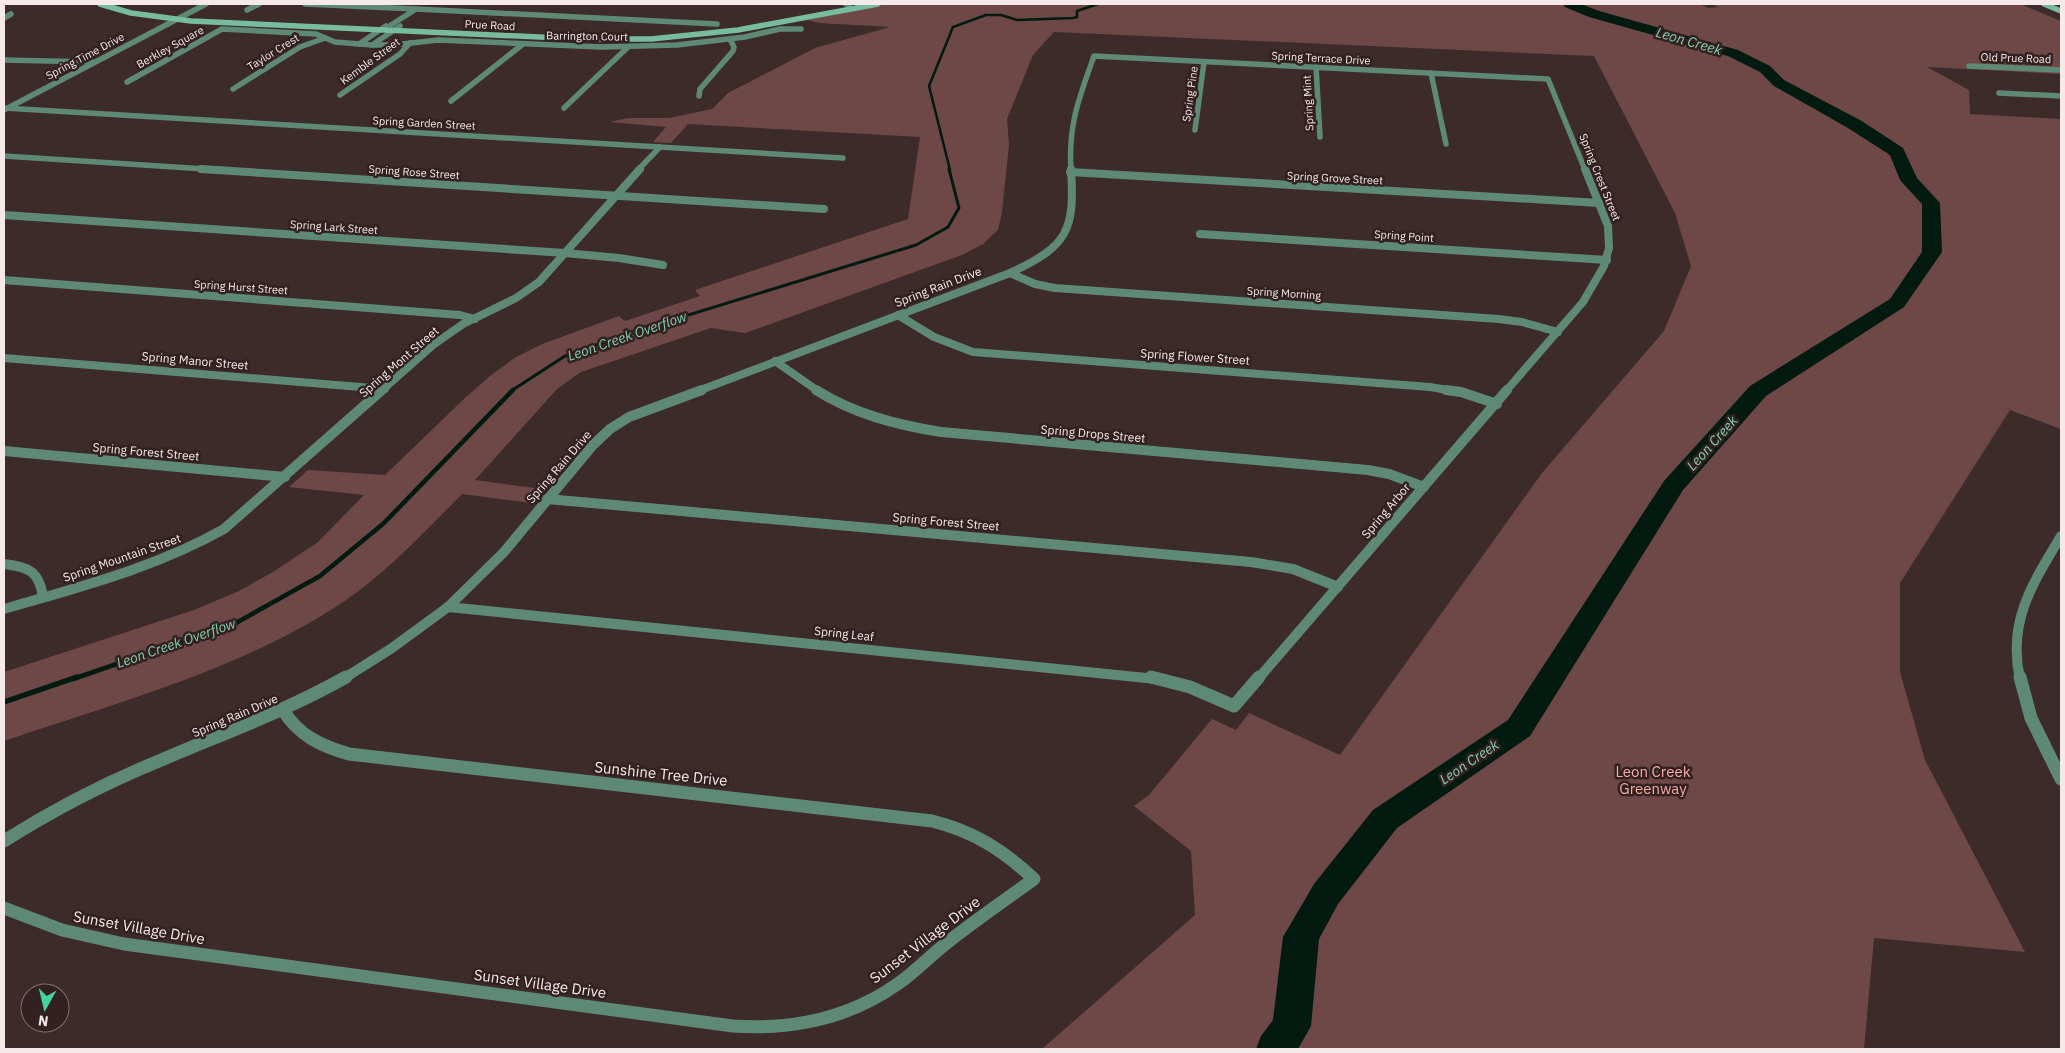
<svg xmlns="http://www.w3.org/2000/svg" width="2065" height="1053" viewBox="0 0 2065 1053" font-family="'IBM Plex Sans',sans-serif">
<rect width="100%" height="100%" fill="#3d2b2a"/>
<path fill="#6d4847" d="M886,4H1707L1702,5L1708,8L1718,7L1714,5L1728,4H2020L2061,21V74L1927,67L1969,90L1970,114L2061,119V429L2010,410L1900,583V672L1925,760L2025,952L1874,938L1864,1049H1042L1195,915L1191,851L1134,806L1149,795L1212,719L1236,730L1249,713L1340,755L1542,473L1664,331L1691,266L1675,213L1594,56L1054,32L1033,55L1007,119L1009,145L1002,212L998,230L983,244L962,255L745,333L711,328L581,372L557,389L475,480L542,489L531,503L462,494C428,528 395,564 356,593C257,665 119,702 4,741V672L194,610L239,591L273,572L318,542L364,495L289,487L308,470L385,475L465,398L490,376L516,357L542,344L619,316L625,321L700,296L695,290L908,219L920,137L688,124L671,143L653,142L666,127L610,122L628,118H669L712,109L728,93L815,48L890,27L819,23L807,20Z"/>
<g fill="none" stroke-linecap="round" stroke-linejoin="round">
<polyline stroke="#021a10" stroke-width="2.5" points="950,170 929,86 953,27 986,15 1001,15 1017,20 1073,18 1077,17 1077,11 1098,4"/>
<polyline stroke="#021a10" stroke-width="3" points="511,391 565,356 633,332 916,245 948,227 959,208 949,169"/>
<polyline stroke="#021a10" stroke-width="4.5" points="73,679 236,623 320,576 384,523 513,390"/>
<polyline stroke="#021a10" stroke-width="5.5" points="4,702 77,677"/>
<polygon fill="#021a10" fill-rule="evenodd" points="1563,4 1581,4 1599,11 1738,50 1770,66 1784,80 1860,120 1903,148 1917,178 1940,203 1942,252 1904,307 1766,396 1683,490 1530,736 1397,828 1338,904 1319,939 1311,1026 1298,1049 1256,1049 1261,1036 1273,1020 1283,937 1314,884 1373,810 1508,720 1664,481 1750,386 1890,299 1922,252 1922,204 1900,180 1890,155 1848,128 1774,86 1760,72 1728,56 1589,17 1565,7"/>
<g stroke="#5f8977" stroke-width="5.5">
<polyline points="305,4 416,9 391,25"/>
<polyline points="846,4 849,5"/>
<polyline points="416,9 717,24"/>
<polyline points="247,10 259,4"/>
<polyline points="4,18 11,14"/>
<polyline points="359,44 386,26"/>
<polyline points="372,45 400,26"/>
<polyline points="4,60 94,62"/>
<polyline points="1969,66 2061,70"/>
<polyline points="1316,67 1320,137"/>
<polyline points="1431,73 1446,144"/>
<polyline points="127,82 222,29 316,34 335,42 372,45 394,45 438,40 601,47 677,45 745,37 780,29 801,29"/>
<polyline points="233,89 300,47 325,38"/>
<polyline points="1999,93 2061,96"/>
<polyline points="340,95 400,54 410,43"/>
<polyline points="699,96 700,89 733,51 734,47 730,39"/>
<polyline points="451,101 523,44"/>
<polyline points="4,108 843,158"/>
<polyline points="564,108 628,47"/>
<polyline points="1195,130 1204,62"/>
<polyline points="4,156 221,170"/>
<polyline points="638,170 660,147"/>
<path d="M1071,170C1068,125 1079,98 1094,56L1548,79L1585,170"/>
</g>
<g stroke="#5f8977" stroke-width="8">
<polyline points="201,169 824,209"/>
<polyline points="1070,172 1599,203"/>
<polyline points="4,215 565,253 619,258 663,265"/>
<polyline points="1200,234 1607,260"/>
<polyline points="1010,273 1035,284 1055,288 1499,319 1522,322 1558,332"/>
<polyline points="4,280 460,315 475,319"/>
<polyline points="898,315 934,337 973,352 1430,387 1453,391"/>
<polyline points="4,358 385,389"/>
<polyline points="775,361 818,391"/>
<polyline points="381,391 433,345 463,324 516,298 539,282 640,169"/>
<path d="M698,391L1010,273C1068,246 1075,231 1071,169"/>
<polyline points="1506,391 1583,302 1604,266 1609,248 1608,226 1585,169"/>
</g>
<g stroke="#5f8977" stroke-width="10">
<path d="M816,390C854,414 897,425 941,432L1368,470L1389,474L1424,487"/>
<polyline points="1446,390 1461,392 1497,404"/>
<polyline points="4,451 285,477"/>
<polyline points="547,499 1251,562 1293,569 1338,587"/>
<path d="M4,564C29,567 39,571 43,597"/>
<polyline points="448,607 1156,679"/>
<polyline points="448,607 504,552 593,445 610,429 629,417 702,390"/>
<path d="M4,609C79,587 155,568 224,529L382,390"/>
<polyline points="343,679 392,648 448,607"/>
<polyline points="1258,679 1507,390"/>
<path d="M2020,679C2007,621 2033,583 2061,536"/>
</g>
<g stroke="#5f8977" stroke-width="13">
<polyline points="1151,677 1190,687 1234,706 1259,677"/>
<polyline points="2020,677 2031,718 2061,779"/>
<path d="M4,841C53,810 105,783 159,761C222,734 286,711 346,677"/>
<path d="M4,908L62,930L124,944L733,1026C792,1030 850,1018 899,983C916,971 931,955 948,942C976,920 1005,900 1034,879C1003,850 973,831 932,821L349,754C321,746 298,735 283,710"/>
</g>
<polyline stroke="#5f8977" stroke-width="5.5" points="4,110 206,4"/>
<g stroke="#77bc9e" stroke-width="5.5">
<polyline points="100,4 131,13 191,21 582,39 651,39 738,30 878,4"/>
<polyline points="2044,4 2061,11"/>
</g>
</g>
<g text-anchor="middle" stroke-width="5" stroke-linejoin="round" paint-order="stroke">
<g font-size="11" fill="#f6e9e9" stroke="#322120">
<text transform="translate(490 25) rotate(3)" y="4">Prue Road</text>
<text transform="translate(587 36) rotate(1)" y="4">Barrington Court</text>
<text transform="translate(170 47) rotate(-29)" y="4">Berkley Square</text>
<text transform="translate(273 52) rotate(-32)" y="4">Taylor Crest</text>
<text transform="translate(85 56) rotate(-28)" y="4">Spring Time Drive</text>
<text transform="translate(1321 58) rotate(3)" y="4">Spring Terrace Drive</text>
<text transform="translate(2016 58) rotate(2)" y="4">Old Prue Road</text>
<text transform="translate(370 61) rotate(-36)" y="4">Kemble Street</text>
<text transform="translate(1190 94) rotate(-82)" y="4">Spring Pine</text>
<text transform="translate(1308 103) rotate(-93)" y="4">Spring Mint</text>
<text transform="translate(424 123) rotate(3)" y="4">Spring Garden Street</text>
<text transform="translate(414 172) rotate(4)" y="4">Spring Rose Street</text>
<text transform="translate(1600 177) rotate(68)" y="4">Spring Crest Street</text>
<text transform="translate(1335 178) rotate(3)" y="4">Spring Grove Street</text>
<text transform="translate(334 227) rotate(4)" y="4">Spring Lark Street</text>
<text transform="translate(1404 236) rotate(4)" y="4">Spring Point</text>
<text transform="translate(241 287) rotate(4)" y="4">Spring Hurst Street</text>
<text transform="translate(1284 293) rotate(4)" y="4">Spring Morning</text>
</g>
<g font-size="12" fill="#f6e9e9" stroke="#322120">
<text transform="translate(938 287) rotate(-21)" y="4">Spring Rain Drive</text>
<text transform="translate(1195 357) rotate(4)" y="4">Spring Flower Street</text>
<text transform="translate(195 361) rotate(5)" y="4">Spring Manor Street</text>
<text transform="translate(399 362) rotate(-41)" y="4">Spring Mont Street</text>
<text transform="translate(1093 434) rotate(5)" y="4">Spring Drops Street</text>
<text transform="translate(146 452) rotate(5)" y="4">Spring Forest Street</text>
<text transform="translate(559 467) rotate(-49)" y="4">Spring Rain Drive</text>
<text transform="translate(1386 511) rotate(-50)" y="4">Spring Arbor</text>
<text transform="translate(946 522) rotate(5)" y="4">Spring Forest Street</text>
<text transform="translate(122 558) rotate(-19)" y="4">Spring Mountain Street</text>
<text transform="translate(844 634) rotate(6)" y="4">Spring Leaf</text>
<text transform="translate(235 716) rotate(-23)" y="4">Spring Rain Drive</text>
</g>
<g font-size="14" font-style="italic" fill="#83d1b0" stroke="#322120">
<text transform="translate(1689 41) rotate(16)" y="5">Leon Creek</text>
<text transform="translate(627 336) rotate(-19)" y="5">Leon Creek Overflow</text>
<text transform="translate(1712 443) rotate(-48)" y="5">Leon Creek</text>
<text transform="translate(176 643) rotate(-19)" y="5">Leon Creek Overflow</text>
<text transform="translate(1469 762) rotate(-34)" y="5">Leon Creek</text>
</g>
<g font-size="15" fill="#f8aaa8" stroke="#322120">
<text x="1653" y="777">Leon Creek<tspan x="1653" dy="17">Greenway</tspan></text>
</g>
<g font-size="15" fill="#f6e9e9" stroke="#322120">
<text transform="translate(661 774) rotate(6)" y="5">Sunshine Tree Drive</text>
<text transform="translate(139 928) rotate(10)" y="5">Sunset Village Drive</text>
<text transform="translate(925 940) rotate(-37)" y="5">Sunset Village Drive</text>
<text transform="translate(540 984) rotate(8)" y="5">Sunset Village Drive</text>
</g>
</g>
<rect width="2065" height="1053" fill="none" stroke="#f6e9e9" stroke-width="10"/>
<g transform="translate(45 1008) rotate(188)"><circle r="24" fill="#322120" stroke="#807170"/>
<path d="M0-4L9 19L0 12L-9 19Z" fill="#41d4a1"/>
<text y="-8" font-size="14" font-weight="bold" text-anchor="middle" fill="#f6e9e9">N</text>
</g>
</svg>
